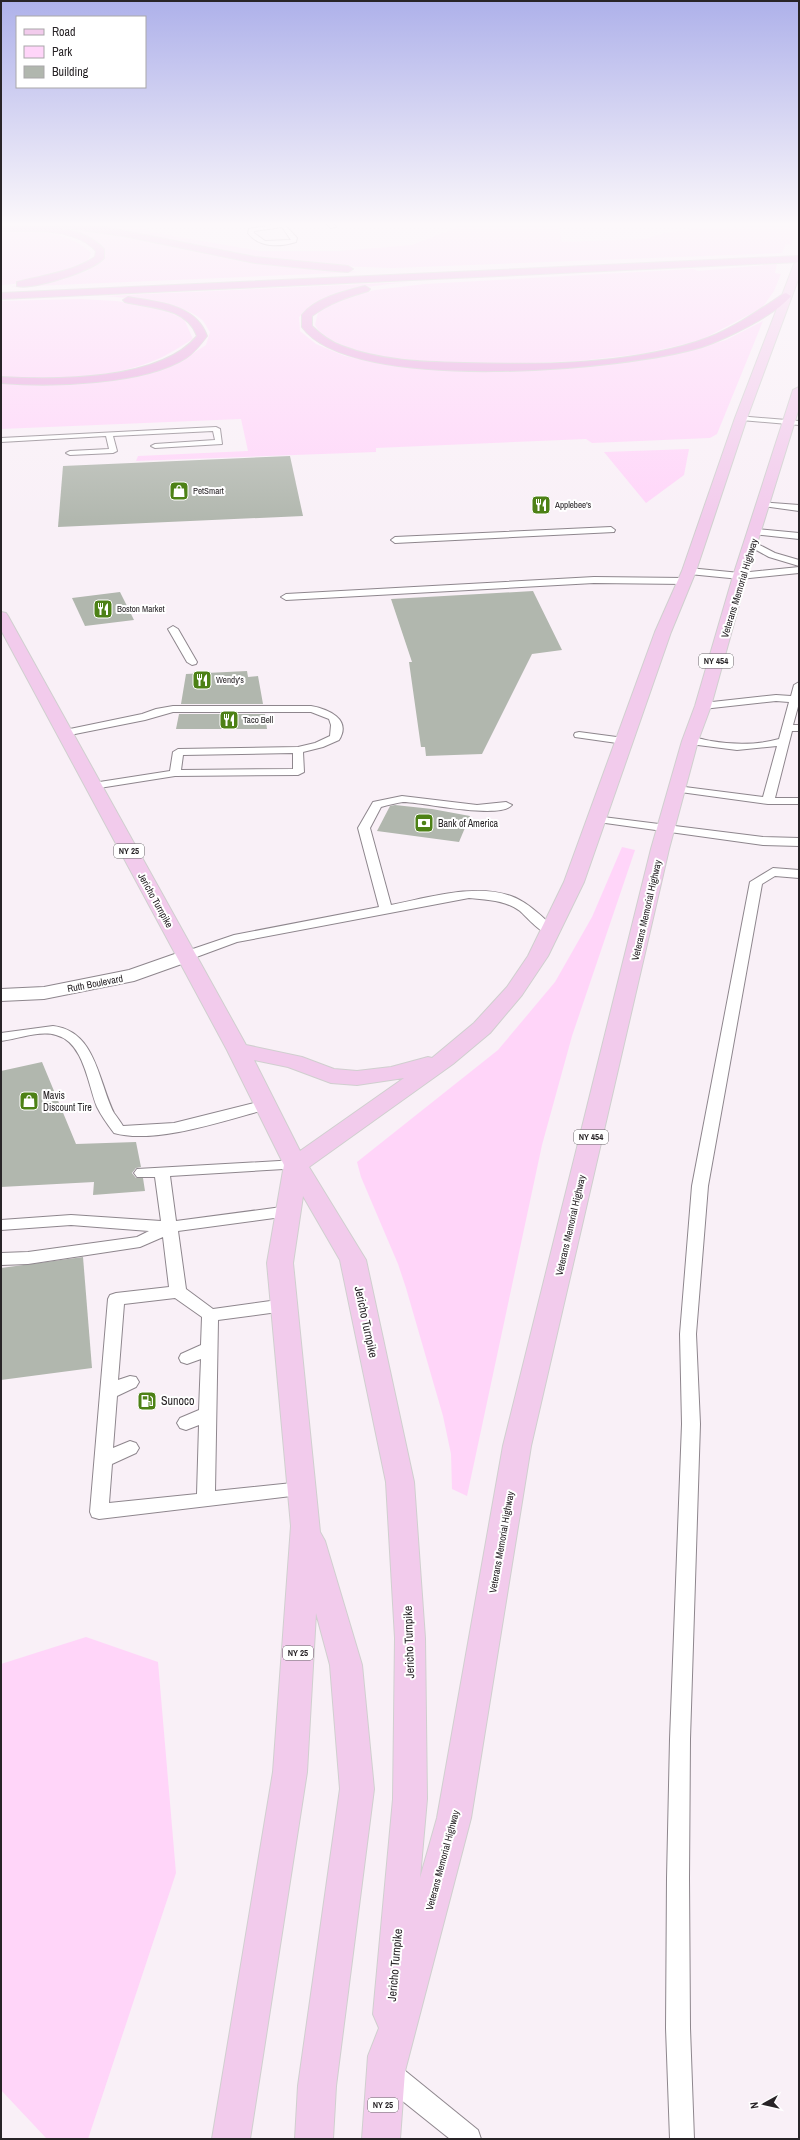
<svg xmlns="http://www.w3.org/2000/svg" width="800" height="2140" viewBox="0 0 800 2140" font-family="'Archivo Narrow',sans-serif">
<rect width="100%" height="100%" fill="#f9f0f7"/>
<g fill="#ffd5f9">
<polygon points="1,223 44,223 77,227 277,265 360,272 10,287 53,281 87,271 106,256 99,243 76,234 1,227"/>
<polygon points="71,223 143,223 150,232 260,251 339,251 412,245 450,230 461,223 558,224 562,242 645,239 665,233 697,228 760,226 765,223 799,223 791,245 786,244 782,253 393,268 335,266 246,257"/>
<path d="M1,231C32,231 67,230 91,253C90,255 89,259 87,261C72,276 22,284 1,285Z"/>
<polygon points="777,264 775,273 781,274 774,291 762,308 699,341 641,354 579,361 509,364 437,362 382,357 348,348 322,336 315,325 318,312 338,299 375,290 425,284 693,269 698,271"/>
<path d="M409,282C371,286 328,289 299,317L300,331L316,344L345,356L376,362L543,369L592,366L687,351L726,340L763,321L717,434L710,438L592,443L586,439L376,448V452L136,461L138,456L248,451L241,419L1,429V383H59L144,372L181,361L206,345L210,332C207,328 205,322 201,319C182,302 129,298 104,296Z"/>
<path d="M80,299L116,301L157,307L184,319L193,339C182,345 170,354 158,359C109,380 53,379 1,377V301Z"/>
<polygon points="689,449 684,475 646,503 604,452"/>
<polygon points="622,847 635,850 572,1036 542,1145 467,1496 452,1489 451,1454 443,1416 406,1288 398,1264 361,1177 357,1162 498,1050 555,982 592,917"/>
<polygon points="86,1637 158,1662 176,1873 88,2139 47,2139 1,2090 1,1664"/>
</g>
<g fill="#b1b7ae">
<polygon points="290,456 303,516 58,527 63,466"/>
<polygon points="533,591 562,650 532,654 482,754 426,756 425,747 421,747 419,733 409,662 412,662 391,599"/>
<polygon points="120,592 134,620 85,626 72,598"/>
<polygon points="247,671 248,677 258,676 263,704 181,704 186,674"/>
<polygon points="179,714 265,714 267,729 176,729"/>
<polygon points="395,805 432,809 470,816 459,842 377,831 390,806"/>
<polygon points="42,1062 76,1144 136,1142 141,1167 136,1168 132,1173 136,1178 143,1178 145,1191 93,1195 94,1182 1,1187 1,1071"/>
<polygon points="83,1257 92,1368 1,1380 1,1268"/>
</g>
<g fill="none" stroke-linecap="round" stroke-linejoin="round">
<defs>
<g id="lane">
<path d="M283,223L297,238L296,242C280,247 259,248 248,233L249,229ZM282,227L291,240L265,241L254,233V231Z"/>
<polygon points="326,223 332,223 336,227 331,228"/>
<polygon points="738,416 799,421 799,425 741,420 738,420"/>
<polygon points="216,427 220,429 222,444 155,448 151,446 155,444 215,440 213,431 113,436 117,451 113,453 70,455 66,453 70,451 109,449 106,436 1,442 1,438"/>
<polygon points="760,502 799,505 799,511 763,506 760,506"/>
<polygon points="611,527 615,530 614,532 395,543 391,540 395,537"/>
<polygon points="756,529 799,533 799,539 753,534 753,530"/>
<polygon points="752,541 775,553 799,560 799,566 769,557 749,546 749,542"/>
<polygon points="799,567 799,573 740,579 689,574 685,571 689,568 740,573"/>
<polygon points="594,577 685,578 690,581 685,584 594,583 286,600 281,597 286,594"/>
<polygon points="173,626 178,629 197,662 196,664 192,665 187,662 168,629"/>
<path d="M799,682V703L793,725H799V731H792L775,798H799V804H768L673,791L671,789L677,786L763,797L777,746L737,750L690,744L685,741C690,735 704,740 711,741C734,745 757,745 779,739L789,702L776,701L703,709L698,706L703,703L776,695L791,696L794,685Z"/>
<path d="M173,706H311C328,709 352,719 339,740L323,747L303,752L304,772L298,775L175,776L93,789L89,788L87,786L89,784L93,783L170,771L173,752L178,749L298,747L315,743L330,736L331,725L329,719L311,712H173L145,720L65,736L60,733L65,730L142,714L156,709ZM293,753V769L181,770L183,755Z"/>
<polygon points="579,732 624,738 629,741 624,744 575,737 574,735 575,733"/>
<path d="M402,796L477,805L506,802L512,805C500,820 422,802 403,802C396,803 388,805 381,807L370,828L391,905C428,898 474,883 511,896C528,902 542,917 555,928L557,931L555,934C543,937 529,919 520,911C505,900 487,900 469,898L237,942L191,959H181L180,956L181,953L234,935L379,907L358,828L373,802Z"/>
<polygon points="595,816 763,837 799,838 799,846 763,845 591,821 589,819"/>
<polygon points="773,868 799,870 799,878 775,876 762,884 708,1186 696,1334 700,1424 690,1739 689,1878 690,2028 694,2139 670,2139 666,2028 667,1878 670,1739 682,1424 680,1334 692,1186 750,882"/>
<path d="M53,1026C96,1031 98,1081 114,1113C117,1117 120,1121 123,1126L174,1123L266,1100L271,1102L273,1105L271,1108C229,1119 156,1145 114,1133C108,1125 102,1117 97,1107C88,1085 84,1042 56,1035C40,1030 17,1039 1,1041V1033Z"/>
<path d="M296,1160L301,1162L303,1165L301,1168L170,1176L176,1221L289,1206L294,1207L297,1211L294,1215L289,1216L178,1231L186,1289L213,1309L285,1299L291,1301L293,1305L291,1309L285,1311L218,1320L215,1491L302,1482L308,1484L311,1489L308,1494L99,1519L92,1517L90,1512L108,1299L110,1295L116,1293L169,1287L163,1237L140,1247L28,1264L1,1265V1253L28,1252L137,1237L149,1231L71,1225L1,1230V1220L71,1215L161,1221L155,1177H137L134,1173L137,1169ZM175,1298L202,1317L201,1345L181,1354L179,1358L181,1362L187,1364L201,1359L199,1410L180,1418L177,1423L180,1428L186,1430L199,1425L197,1494L109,1503L112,1464L136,1453L139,1448L136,1443L130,1441L113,1448L117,1396L136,1387L139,1382L136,1377L130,1376L118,1380L124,1304Z"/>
<polygon points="389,2062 398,2065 478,2130 481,2139 450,2139 380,2083 377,2074 380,2065"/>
</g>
<polygon id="street" points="186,950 193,952 196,956 193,960 134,981 44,999 1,1001 1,989 44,987 129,970"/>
<path id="primary" d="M799,261V277L747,418L696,571L671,632L584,882L548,956L522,995L490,1033L453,1064L309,1167L366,1260L414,1482L425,1638L427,1799L420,1878L437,1818L503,1446L651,849L682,741L695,706L733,576L793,390L799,387V408L747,576L711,706L698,741L669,849L531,1446L471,1818L405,2071L400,2139H362L368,2056L379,2028L373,2014L393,1799L395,1638L386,1482L340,1260L303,1196L293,1263L320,1532L325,1541L362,1665L374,1789L336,2086L333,2139H295L298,2086L340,1789L330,1665L316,1613L307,1772L250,2139H212L273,1772L291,1526L267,1263L284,1165L227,1050L1,630V612L6,613L8,616L246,1045L302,1057L334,1069L357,1071L391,1067L428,1057L432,1058L474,1023L507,987L528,956L564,882L655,632L682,571L735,418L794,264ZM254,1060L288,1067L331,1083L357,1085L404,1078L300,1151Z"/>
<g id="highway">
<polygon points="49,223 76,223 100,226 255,257 348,266 353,269 348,272 335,271 255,263 124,236 53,226"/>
<path d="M1,225C35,225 79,223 104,249V258C93,271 33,290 17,286V282C44,275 70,273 95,257L96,251C74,227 32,231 1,231Z"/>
<polygon points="799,256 799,262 1,299 1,293"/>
<path d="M365,286L370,289L368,291C348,297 329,303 312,316V326C321,335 331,342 342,346C381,361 423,362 464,363C540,365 622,365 696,342C728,332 755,313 783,294L786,293L791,296C777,314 724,340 702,347C628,370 351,395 302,327V315C315,298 345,291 365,286Z"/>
<path d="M128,297C157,302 196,304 207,336C201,344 195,352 186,358C144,385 50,387 1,383V377C55,380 160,381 197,336C187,307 150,308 125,302L123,300Z"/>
</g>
</defs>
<use href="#lane" stroke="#8e868d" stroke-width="2"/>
<use href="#street" stroke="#8e868d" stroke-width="2"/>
<use href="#primary" stroke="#d0cfcf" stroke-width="2"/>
<use href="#highway" stroke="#d0cfcf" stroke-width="2"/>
<use href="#lane" fill="#fff" fill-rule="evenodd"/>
<use href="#street" fill="#fff" fill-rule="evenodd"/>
<use href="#primary" fill="#f2cbec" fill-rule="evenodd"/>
<use href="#highway" fill="#e9a9e0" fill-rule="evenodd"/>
</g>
<linearGradient id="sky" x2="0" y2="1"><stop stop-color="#aeb1ea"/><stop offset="0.43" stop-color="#fcf8fb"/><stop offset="1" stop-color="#fcf8fb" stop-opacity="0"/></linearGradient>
<rect width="800" height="522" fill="url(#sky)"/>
<defs>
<symbol id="shop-square" viewBox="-11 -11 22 22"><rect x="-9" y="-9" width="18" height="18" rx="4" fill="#4d8116" stroke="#fff"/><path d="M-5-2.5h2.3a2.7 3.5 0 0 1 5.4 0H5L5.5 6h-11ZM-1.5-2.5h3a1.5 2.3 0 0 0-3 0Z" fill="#fff"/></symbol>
<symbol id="restaurant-square" viewBox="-11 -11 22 22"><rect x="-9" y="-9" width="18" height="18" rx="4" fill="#4d8116" stroke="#fff"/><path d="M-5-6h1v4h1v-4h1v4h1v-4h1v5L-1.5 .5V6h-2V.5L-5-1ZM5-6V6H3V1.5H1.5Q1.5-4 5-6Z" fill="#fff"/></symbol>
<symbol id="bank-square" viewBox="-11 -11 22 22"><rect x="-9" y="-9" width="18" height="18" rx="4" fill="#4d8116" stroke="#fff"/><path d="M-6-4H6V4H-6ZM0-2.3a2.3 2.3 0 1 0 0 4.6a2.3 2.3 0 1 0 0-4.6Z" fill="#fff"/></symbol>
<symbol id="fuel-square" viewBox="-11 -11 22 22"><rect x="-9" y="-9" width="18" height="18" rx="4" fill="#4d8116" stroke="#fff"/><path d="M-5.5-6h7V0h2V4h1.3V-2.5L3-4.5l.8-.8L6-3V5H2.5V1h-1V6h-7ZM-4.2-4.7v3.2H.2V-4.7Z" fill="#fff"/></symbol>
</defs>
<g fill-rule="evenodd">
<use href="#shop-square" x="168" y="480" width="22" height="22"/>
<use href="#restaurant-square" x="530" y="494" width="22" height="22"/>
<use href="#restaurant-square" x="92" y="598" width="22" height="22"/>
<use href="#restaurant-square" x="191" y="669" width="22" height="22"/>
<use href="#restaurant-square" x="218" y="709" width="22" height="22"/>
<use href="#bank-square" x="413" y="812" width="22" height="22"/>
<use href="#shop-square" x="18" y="1090" width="22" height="22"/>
<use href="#fuel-square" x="136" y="1390" width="22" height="22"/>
</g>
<g text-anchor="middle" stroke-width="4" stroke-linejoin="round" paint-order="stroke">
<g font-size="9" fill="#282427" stroke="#fff" text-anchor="start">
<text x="193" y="494">PetSmart</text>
<text x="555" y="508">Applebee's</text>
<text x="117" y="612">Boston Market</text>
<text x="216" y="683">Wendy's</text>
<text x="243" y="723">Taco Bell</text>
</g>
<g fill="#fff" stroke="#686668" stroke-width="1">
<rect x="699" y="654" width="34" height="14" rx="3"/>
<rect x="114" y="844" width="30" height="14" rx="3"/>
<rect x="574" y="1130" width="34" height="14" rx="3"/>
<rect x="283" y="1646" width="30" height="14" rx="3"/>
<rect x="368" y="2098" width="30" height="14" rx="3"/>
</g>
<g font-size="9" font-weight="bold" fill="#282427">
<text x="716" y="664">NY 454</text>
<text x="129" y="854">NY 25</text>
<text x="591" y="1140">NY 454</text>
<text x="298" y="1656">NY 25</text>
<text x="383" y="2108">NY 25</text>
</g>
<g font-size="10" fill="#282427" stroke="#fff">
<text transform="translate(739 588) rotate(-73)" y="4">Veterans Memorial Highway</text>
<text transform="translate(156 900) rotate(61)" y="4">Jericho Turnpike</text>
<text transform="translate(646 910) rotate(-77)" y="4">Veterans Memorial Highway</text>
<text transform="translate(95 983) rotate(-11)" y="4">Ruth Boulevard</text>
<text transform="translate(570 1225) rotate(-77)" y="4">Veterans Memorial Highway</text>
<text transform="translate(501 1542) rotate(-80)" y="4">Veterans Memorial Highway</text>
<text transform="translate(442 1860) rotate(-75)" y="4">Veterans Memorial Highway</text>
</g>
<g font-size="10" fill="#282427" stroke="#fff" text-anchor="start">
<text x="438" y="827">Bank of America</text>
<text x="43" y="1099">Mavis<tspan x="43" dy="12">Discount Tire</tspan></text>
</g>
<g font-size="12" fill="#282427" stroke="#fff">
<text transform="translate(366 1322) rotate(78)" y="4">Jericho Turnpike</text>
<text transform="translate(409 1642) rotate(-92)" y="4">Jericho Turnpike</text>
<text transform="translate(395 1965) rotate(-85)" y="4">Jericho Turnpike</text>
</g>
<g font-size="12" fill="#282427" stroke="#fff" text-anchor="start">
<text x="161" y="1405">Sunoco</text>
</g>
</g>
<rect width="800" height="2140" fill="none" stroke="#282427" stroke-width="4"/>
<rect x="16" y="16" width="130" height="72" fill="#ffffff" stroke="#a9a7a9"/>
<rect x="24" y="29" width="20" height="6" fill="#f2cbec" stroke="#a9a7a9"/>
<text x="52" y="36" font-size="12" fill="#282427">Road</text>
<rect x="24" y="46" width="20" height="12" fill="#ffd5f9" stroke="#a9a7a9"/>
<text x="52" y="56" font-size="12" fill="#282427">Park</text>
<rect x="24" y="66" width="20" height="12" fill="#b1b7ae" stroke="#a9a7a9"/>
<text x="52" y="76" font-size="12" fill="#282427">Building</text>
<g transform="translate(764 2104) rotate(262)" stroke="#ffffff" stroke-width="3" paint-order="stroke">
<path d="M0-3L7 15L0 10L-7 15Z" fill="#282427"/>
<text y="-6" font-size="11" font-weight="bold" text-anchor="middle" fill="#282427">N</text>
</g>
</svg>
